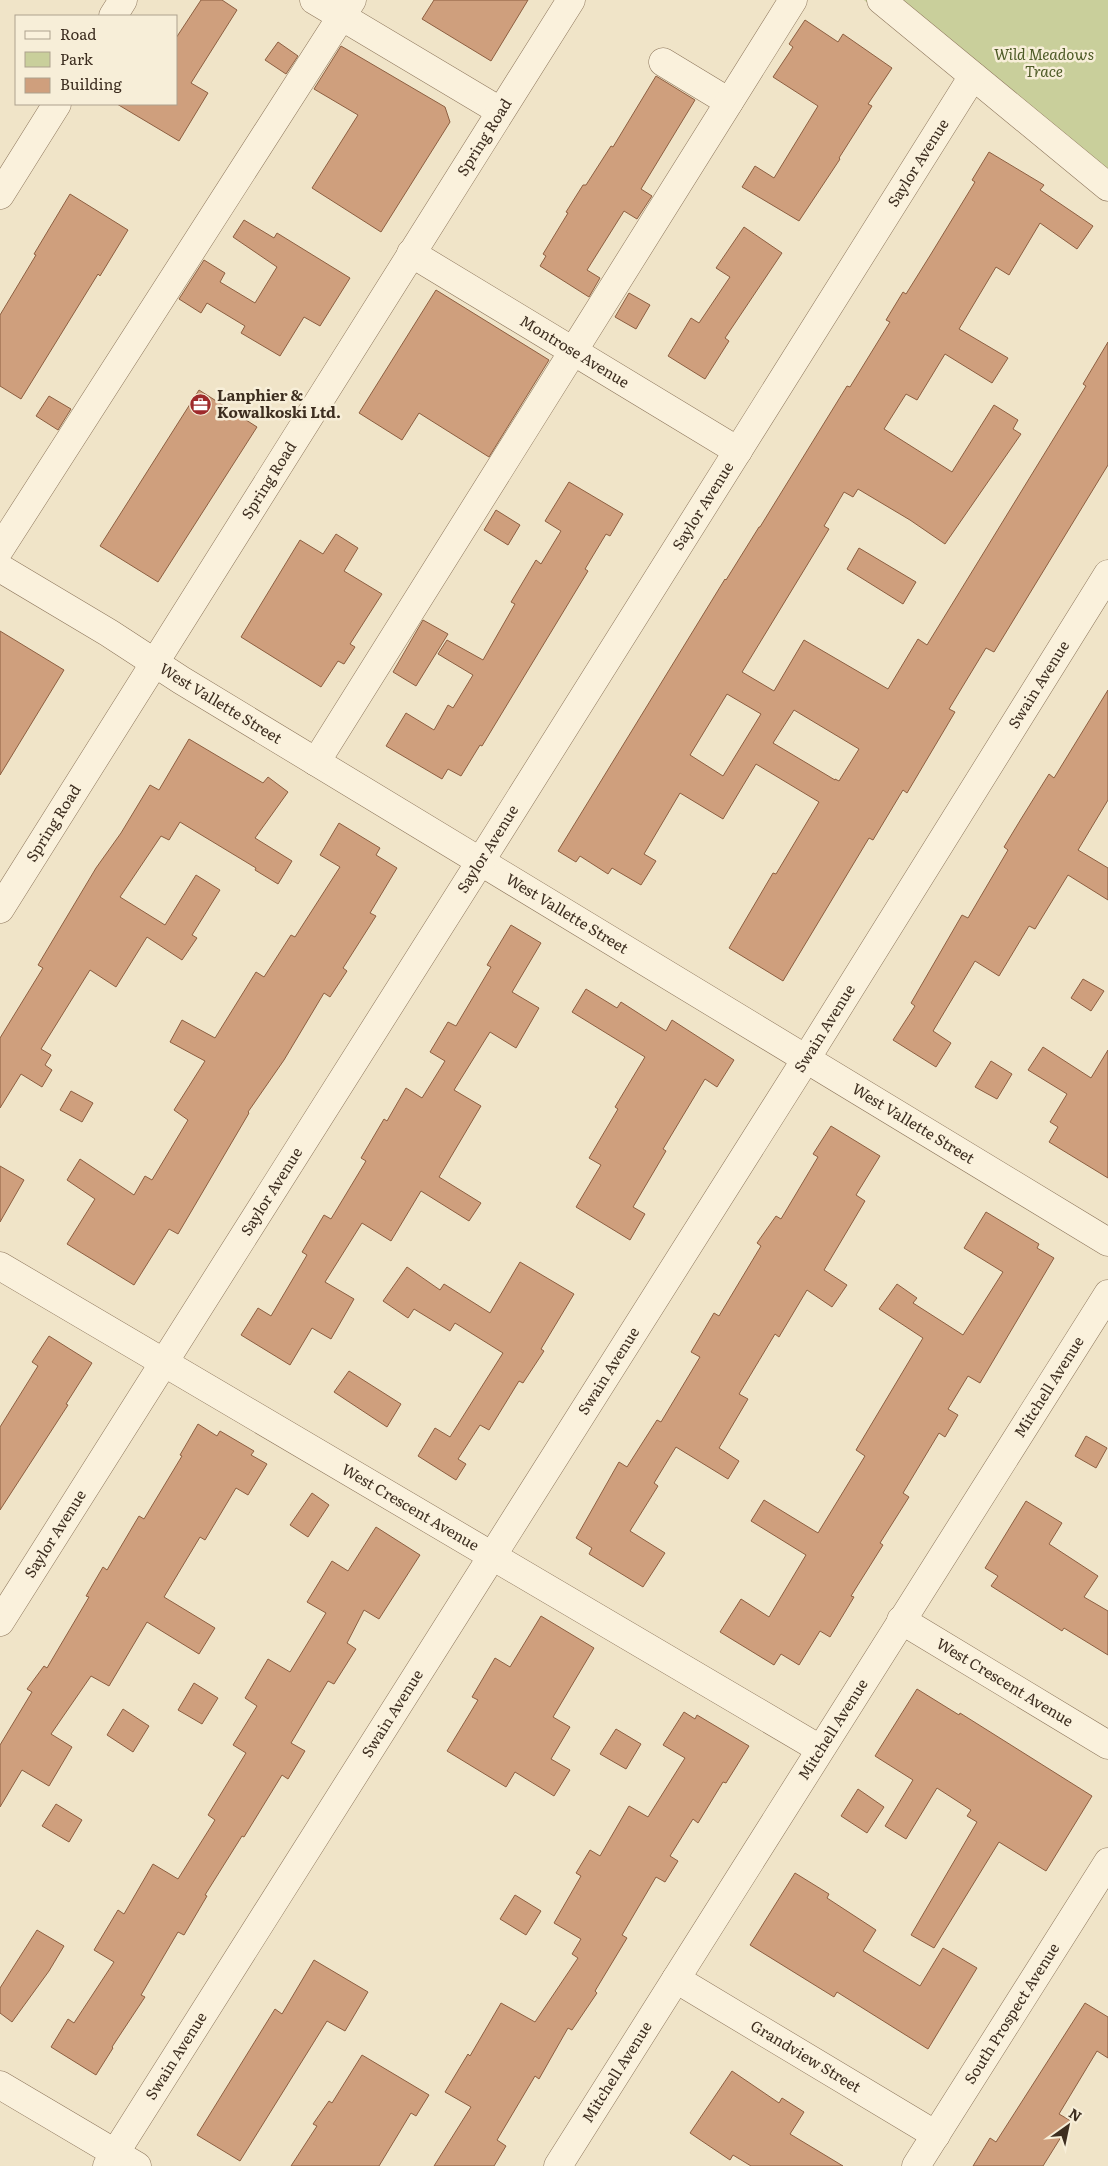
<svg xmlns="http://www.w3.org/2000/svg" width="1108" height="2166" viewBox="0 0 1108 2166" font-family="Literata,serif">
<rect width="100%" height="100%" fill="#f0e4c8"/>
<polygon fill="#c9cf9b" points="864,0 1108,0 1108,199"/>
<g fill="#cf9f7d" stroke="#8d5f41" fill-rule="evenodd">
<polygon points="201,0 222,0 237,10 191,83 208,93 179,141 117,104 176,104 176,38"/>
<polygon points="434,0 528,0 491,61 422,19"/>
<polygon points="805,20 838,42 843,34 892,68 868,104 872,106 839,158 840,159 799,221 742,187 755,166 774,178 818,106 773,77 793,47 789,44"/>
<polygon points="278,42 298,56 286,74 265,60"/>
<polygon points="341,46 445,107 450,122 381,232 312,188 358,115 314,89"/>
<polygon points="656,76 695,100 641,189 652,196 637,219 624,211 587,270 600,278 589,297 540,266 546,256 543,254 568,213 566,212 583,185 586,185 611,146 613,147"/>
<path d="M989,152L1044,185L1040,190L1093,226L1077,249L1040,223L1009,275L996,267L959,329L1008,358L992,383L945,354L917,400L906,394L884,429L952,472L994,405L1018,420L1013,429L1021,434L945,544L910,520L858,489L853,497L844,492L824,526L829,529L742,672L774,691L804,640L888,689L918,639L927,645L1086,386L1083,384L1108,342V465L994,652L986,648L949,709L955,712L907,793L903,790L873,840L869,838L783,981L729,948L773,873L776,874L819,802L756,764L723,819L680,793L644,854L656,861L641,885L612,868L608,874L580,856L576,862L558,851L725,579L726,580L759,527H760L847,386L850,387L890,322L886,320L903,292L906,294L931,254L975,182L972,180ZM727,694L761,714L723,776L690,755ZM794,710L859,749L839,781L835,779V780L773,743Z"/>
<polygon points="70,194 128,230 100,276 98,274 21,399 0,386 0,315 36,255 34,254"/>
<polygon points="244,220 274,238 277,233 350,278 320,326 304,317 280,356 241,333 245,326 207,303 201,313 179,299 204,260 225,273 220,282 255,303 277,267 233,237"/>
<polygon points="744,227 782,253 725,338 729,341 705,379 668,356 691,318 699,323 730,277 716,268"/>
<polygon points="436,290 549,360 489,457 419,413 402,440 359,413"/>
<polygon points="629,293 650,305 636,329 615,317"/>
<polygon points="199,390 257,427 158,582 100,546"/>
<polygon points="49,396 71,409 58,430 36,416"/>
<polygon points="569,482 623,514 610,536 606,534 585,569 588,571 482,746 480,745 461,776 448,769 442,779 386,746 406,713 434,730 448,705 453,708 473,675 438,654 447,640 483,660 515,604 511,602 536,560 541,564 561,531 545,521"/>
<polygon points="496,510 520,525 508,545 484,530"/>
<polygon points="336,534 358,548 344,571 382,594 350,644 355,647 344,664 338,661 321,687 241,637 300,540 323,554"/>
<polygon points="859,548 916,582 903,604 847,569"/>
<polygon points="423,620 448,634 416,686 393,672"/>
<polygon points="0,631 64,670 0,775"/>
<polygon points="1108,690 1108,800 1078,850 1108,868 1108,900 1068,875 1035,929 1029,926 999,976 975,961 933,1031 951,1043 936,1067 893,1040 915,1006 911,1003 962,915 968,918 1008,850 1004,847 1021,819 1049,774 1054,778"/>
<polygon points="189,739 263,783 268,777 288,792 255,838 292,861 278,884 255,870 256,868 180,822 169,840 161,836 120,897 165,925 196,875 220,890 192,935 197,938 182,960 147,937 116,987 90,970 41,1049 51,1055 45,1065 52,1070 42,1087 21,1074 0,1108 0,1038 43,968 38,965 96,868 121,833 150,785 159,790"/>
<polygon points="339,823 380,848 376,855 397,868 370,913 376,916 343,968 347,971 330,997 324,993 284,1060 248,1112 249,1113 178,1234 169,1229 134,1285 67,1244 95,1199 67,1180 80,1159 134,1195 145,1176 152,1180 188,1120 174,1110 205,1061 170,1042 182,1020 215,1038 256,972 264,977 291,935 295,937 340,867 320,855"/>
<polygon points="511,925 541,943 512,992 539,1008 516,1048 490,1032 454,1090 481,1106 439,1177 481,1203 469,1221 421,1191 391,1241 362,1223 325,1282 354,1299 331,1339 312,1328 290,1365 241,1335 258,1308 271,1316 307,1255 302,1252 324,1215 331,1219 366,1161 361,1158 384,1119 387,1121 406,1088 422,1098 445,1061 430,1052 448,1022 456,1026 491,967 487,965"/>
<polygon points="1083,979 1104,991 1091,1011 1071,998"/>
<polygon points="586,989 617,1008 621,1002 666,1031 672,1020 734,1060 717,1087 705,1079 663,1149 666,1151 633,1207 645,1214 630,1240 576,1207 601,1165 589,1158 618,1109 615,1107 645,1057 572,1012"/>
<polygon points="1043,1047 1091,1078 1108,1050 1108,1178 1049,1142 1058,1127 1050,1122 1067,1094 1028,1070"/>
<polygon points="991,1061 1012,1074 997,1099 975,1087"/>
<polygon points="71,1091 93,1103 82,1122 60,1110"/>
<polygon points="831,1126 880,1156 856,1195 865,1201 824,1270 847,1285 832,1307 807,1290 779,1337 775,1334 739,1394 748,1399 719,1448 739,1461 728,1479 676,1447 654,1483 658,1486 630,1531 665,1553 643,1587 589,1554 592,1548 576,1538 619,1462 627,1467 657,1420 661,1422 700,1357 691,1352 714,1313 719,1316 761,1246 757,1243 776,1216 781,1219 818,1157 813,1154"/>
<polygon points="0,1166 24,1180 0,1222"/>
<polygon points="986,1212 1039,1244 1037,1248 1054,1258 980,1383 968,1376 948,1409 958,1415 945,1437 939,1433 903,1493 909,1497 880,1543 883,1545 851,1596 854,1597 830,1637 820,1631 799,1665 781,1654 774,1665 720,1632 741,1599 769,1617 806,1555 751,1521 764,1500 818,1533 865,1456 856,1450 923,1338 879,1309 897,1284 917,1298 913,1303 963,1335 1003,1272 964,1248"/>
<polygon points="520,1262 574,1294 541,1349 544,1351 523,1383 519,1381 489,1430 480,1425 458,1459 466,1464 456,1480 418,1456 435,1428 450,1437 503,1353 455,1323 450,1331 414,1309 408,1318 383,1301 407,1267 440,1290 444,1284 490,1313"/>
<polygon points="49,1336 92,1363 66,1404 68,1405 0,1510 0,1427 38,1366 32,1362"/>
<polygon points="349,1371 401,1404 387,1427 334,1392"/>
<polygon points="198,1424 217,1436 220,1431 254,1451 251,1455 267,1464 248,1495 236,1488 205,1540 200,1537 164,1597 215,1628 199,1654 147,1622 109,1686 91,1676 51,1734 72,1747 49,1786 22,1770 0,1807 0,1745 32,1692 27,1689 44,1666 47,1668 89,1597 86,1596 103,1567 107,1570 139,1516 144,1519 182,1456 180,1455"/>
<polygon points="1086,1436 1107,1448 1096,1468 1075,1456"/>
<polygon points="312,1493 329,1505 308,1537 290,1525"/>
<polygon points="1026,1501 1062,1523 1049,1544 1098,1576 1084,1597 1108,1611 1108,1655 1064,1628 1062,1631 991,1586 998,1576 985,1568"/>
<polygon points="376,1527 420,1555 379,1619 364,1610 347,1643 356,1649 334,1684 328,1681 291,1743 305,1751 288,1779 282,1775 244,1837 242,1836 205,1895 207,1896 184,1935 178,1932 141,1995 145,1997 112,2047 113,2048 96,2075 51,2047 68,2019 74,2023 114,1962 94,1950 118,1910 124,1914 153,1864 178,1879 215,1820 208,1815 246,1753 233,1745 257,1706 245,1698 268,1659 290,1672 326,1613 307,1602 332,1561 348,1571"/>
<polygon points="541,1616 594,1648 553,1717 570,1727 551,1759 570,1770 554,1796 515,1772 506,1787 447,1751 478,1700 472,1697 495,1658 510,1667"/>
<polygon points="194,1683 218,1698 202,1724 178,1710"/>
<polygon points="917,1689 959,1715 960,1713 1092,1796 1046,1871 999,1842 934,1948 911,1935 977,1822 967,1816 971,1810 937,1788 906,1839 885,1826 913,1780 875,1756"/>
<polygon points="123,1709 149,1726 133,1752 107,1735"/>
<polygon points="684,1712 695,1719 697,1715 749,1746 726,1783 723,1782 698,1823 693,1819 670,1856 678,1861 665,1882 656,1877 622,1935 627,1938 595,1991 597,1993 572,2030 568,2028 539,2079 535,2076 497,2140 506,2146 494,2166 434,2166 471,2107 445,2092 468,2054 470,2056 501,2003 535,2022 578,1958 572,1954 581,1939 554,1923 581,1876 576,1873 590,1850 600,1856 629,1806 648,1817 685,1758 663,1745"/>
<polygon points="616,1729 641,1744 626,1769 600,1754"/>
<polygon points="858,1789 884,1807 867,1833 841,1816"/>
<polygon points="56,1804 82,1820 69,1842 42,1826"/>
<polygon points="795,1873 829,1894 827,1898 876,1930 863,1951 920,1986 943,1948 977,1968 928,2049 837,1992 834,1997 750,1945"/>
<polygon points="515,1895 541,1911 526,1935 500,1919"/>
<polygon points="37,1930 64,1946 49,1971 12,2022 0,2013 0,1988"/>
<polygon points="314,1960 368,1992 345,2031 327,2021 240,2161 197,2135 275,2009 282,2014"/>
<polygon points="1085,2003 1108,2017 1108,2058 1097,2051 1059,2114 1071,2121 1043,2166 973,2166 990,2138 996,2142"/>
<polygon points="362,2055 429,2095 416,2116 411,2113 379,2166 291,2166 317,2126 313,2124 329,2101 332,2103"/>
<polygon points="732,2071 779,2103 782,2098 804,2112 790,2134 843,2166 751,2166 733,2155 730,2160 690,2133"/>
</g>
<g fill="none" stroke-linecap="round" stroke-linejoin="round">
<defs>
<g id="minor">
<polyline points="314,0 500,111"/>
<polyline points="881,0 1108,187"/>
<polyline points="113,16 123,0"/>
<polyline points="663,62 729,102"/>
<polyline points="0,195 57,104"/>
<path id="s1" d="M411,253L738,451"/>
<polyline points="0,549 352,0"/>
<path id="s2" d="M0,568L109,633L181,680L1108,1242"/>
<polyline points="316,762 793,0"/>
<path id="s3" d="M0,909L571,0"/>
<path id="s4" d="M0,1266L820,1749"/>
<path id="s5" d="M901,1620L1108,1745"/>
<path id="s6" d="M0,1622L480,862L973,76"/>
<path id="s7" d="M676,1979L936,2135"/>
<polyline points="0,2085 137,2166"/>
<path id="s8" d="M107,2166L806,1059L1108,574"/>
<path id="s9" d="M558,2166L1108,1294"/>
<path id="s10" d="M916,2166L1108,1862"/>
</g>
</defs>
<use href="#minor" stroke="#8d765c" stroke-width="29"/>
<use href="#minor" stroke="#faf1dc" stroke-width="28"/>
</g>
<defs>
<symbol id="office-disc" viewBox="-11 -11 22 22"><circle r="9.5" fill="#9e2a2b" stroke="#f7eed8"/><path d="M-6-3h4V-5.5h4V-3h4V5H-6ZM-1-4.5V-3h2v-1.5ZM-6 0V1H6V0Z" fill="#fff"/></symbol>
</defs>
<g fill-rule="evenodd">
<use href="#office-disc" x="188" y="392" width="25" height="25"/>
</g>
<g text-anchor="middle" stroke-width="5" stroke-linejoin="round" paint-order="stroke">
<g font-size="15" font-style="italic" fill="#4d5a26" stroke="#f7eed8">
<text x="1044" y="60">Wild Meadows<tspan x="1044" dy="17">Trace</tspan></text>
</g>
<g font-size="15" fill="#3d2e20" stroke="#f7eed8">
<text dy="5" stroke="none"><textPath href="#s3" startOffset="911">Spring Road</textPath></text>
<text dy="5" stroke="none"><textPath href="#s6" startOffset="1724">Saylor Avenue</textPath></text>
<text dy="5" stroke="none"><textPath href="#s1" startOffset="191">Montrose Avenue</textPath></text>
<text dy="5" stroke="none"><textPath href="#s3" startOffset="506">Spring Road</textPath></text>
<text dy="5" stroke="none"><textPath href="#s6" startOffset="1319">Saylor Avenue</textPath></text>
<text dy="5" stroke="none"><textPath href="#s8" startOffset="1750">Swain Avenue</textPath></text>
<text dy="5" stroke="none"><textPath href="#s2" startOffset="259">West Vallette Street</textPath></text>
<text dy="5" stroke="none"><textPath href="#s3" startOffset="101">Spring Road</textPath></text>
<text dy="5" stroke="none"><textPath href="#s6" startOffset="914">Saylor Avenue</textPath></text>
<text dy="5" stroke="none"><textPath href="#s2" startOffset="664">West Vallette Street</textPath></text>
<text dy="5" stroke="none"><textPath href="#s8" startOffset="1345">Swain Avenue</textPath></text>
<text dy="5" stroke="none"><textPath href="#s2" startOffset="1069">West Vallette Street</textPath></text>
<text dy="5" stroke="none"><textPath href="#s6" startOffset="509">Saylor Avenue</textPath></text>
<text dy="5" stroke="none"><textPath href="#s8" startOffset="940">Swain Avenue</textPath></text>
<text dy="5" stroke="none"><textPath href="#s9" startOffset="921">Mitchell Avenue</textPath></text>
<text dy="5" stroke="none"><textPath href="#s4" startOffset="476">West Crescent Avenue</textPath></text>
<text dy="5" stroke="none"><textPath href="#s6" startOffset="104">Saylor Avenue</textPath></text>
<text dy="5" stroke="none"><textPath href="#s5" startOffset="121">West Crescent Avenue</textPath></text>
<text dy="5" stroke="none"><textPath href="#s8" startOffset="535">Swain Avenue</textPath></text>
<text dy="5" stroke="none"><textPath href="#s9" startOffset="516">Mitchell Avenue</textPath></text>
<text dy="5" stroke="none"><textPath href="#s10" startOffset="180">South Prospect Avenue</textPath></text>
<text dy="5" stroke="none"><textPath href="#s8" startOffset="130">Swain Avenue</textPath></text>
<text dy="5" stroke="none"><textPath href="#s7" startOffset="151">Grandview Street</textPath></text>
<text dy="5" stroke="none"><textPath href="#s9" startOffset="111">Mitchell Avenue</textPath></text>
</g>
<g font-size="15" font-weight="bold" fill="#3d2e20" stroke="#f7eed8" text-anchor="start">
<text x="217" y="401">Lanphier &amp;<tspan x="217" dy="17">Kowalkoski Ltd.</tspan></text>
</g>
</g>
<rect x="15" y="15" width="162" height="90" fill="#f7eed8" stroke="#ada18e"/>
<rect x="25" y="31" width="25" height="8" fill="#faf1dc" stroke="#ada18e"/>
<text x="60" y="40" font-size="15" fill="#3d2e20">Road</text>
<rect x="25" y="52" width="25" height="15" fill="#c9cf9b" stroke="#ada18e"/>
<text x="60" y="65" font-size="15" fill="#3d2e20">Park</text>
<rect x="25" y="78" width="25" height="15" fill="#cf9f7d" stroke="#ada18e"/>
<text x="60" y="90" font-size="15" fill="#3d2e20">Building</text>
<g transform="translate(1068 2126) rotate(33)" stroke="#f7eed8" stroke-width="4" paint-order="stroke">
<path d="M0-4L9 19L0 12L-9 19Z" fill="#3d2e20"/>
<text y="-8" font-size="14" font-weight="bold" text-anchor="middle" fill="#3d2e20">N</text>
</g>
</svg>
